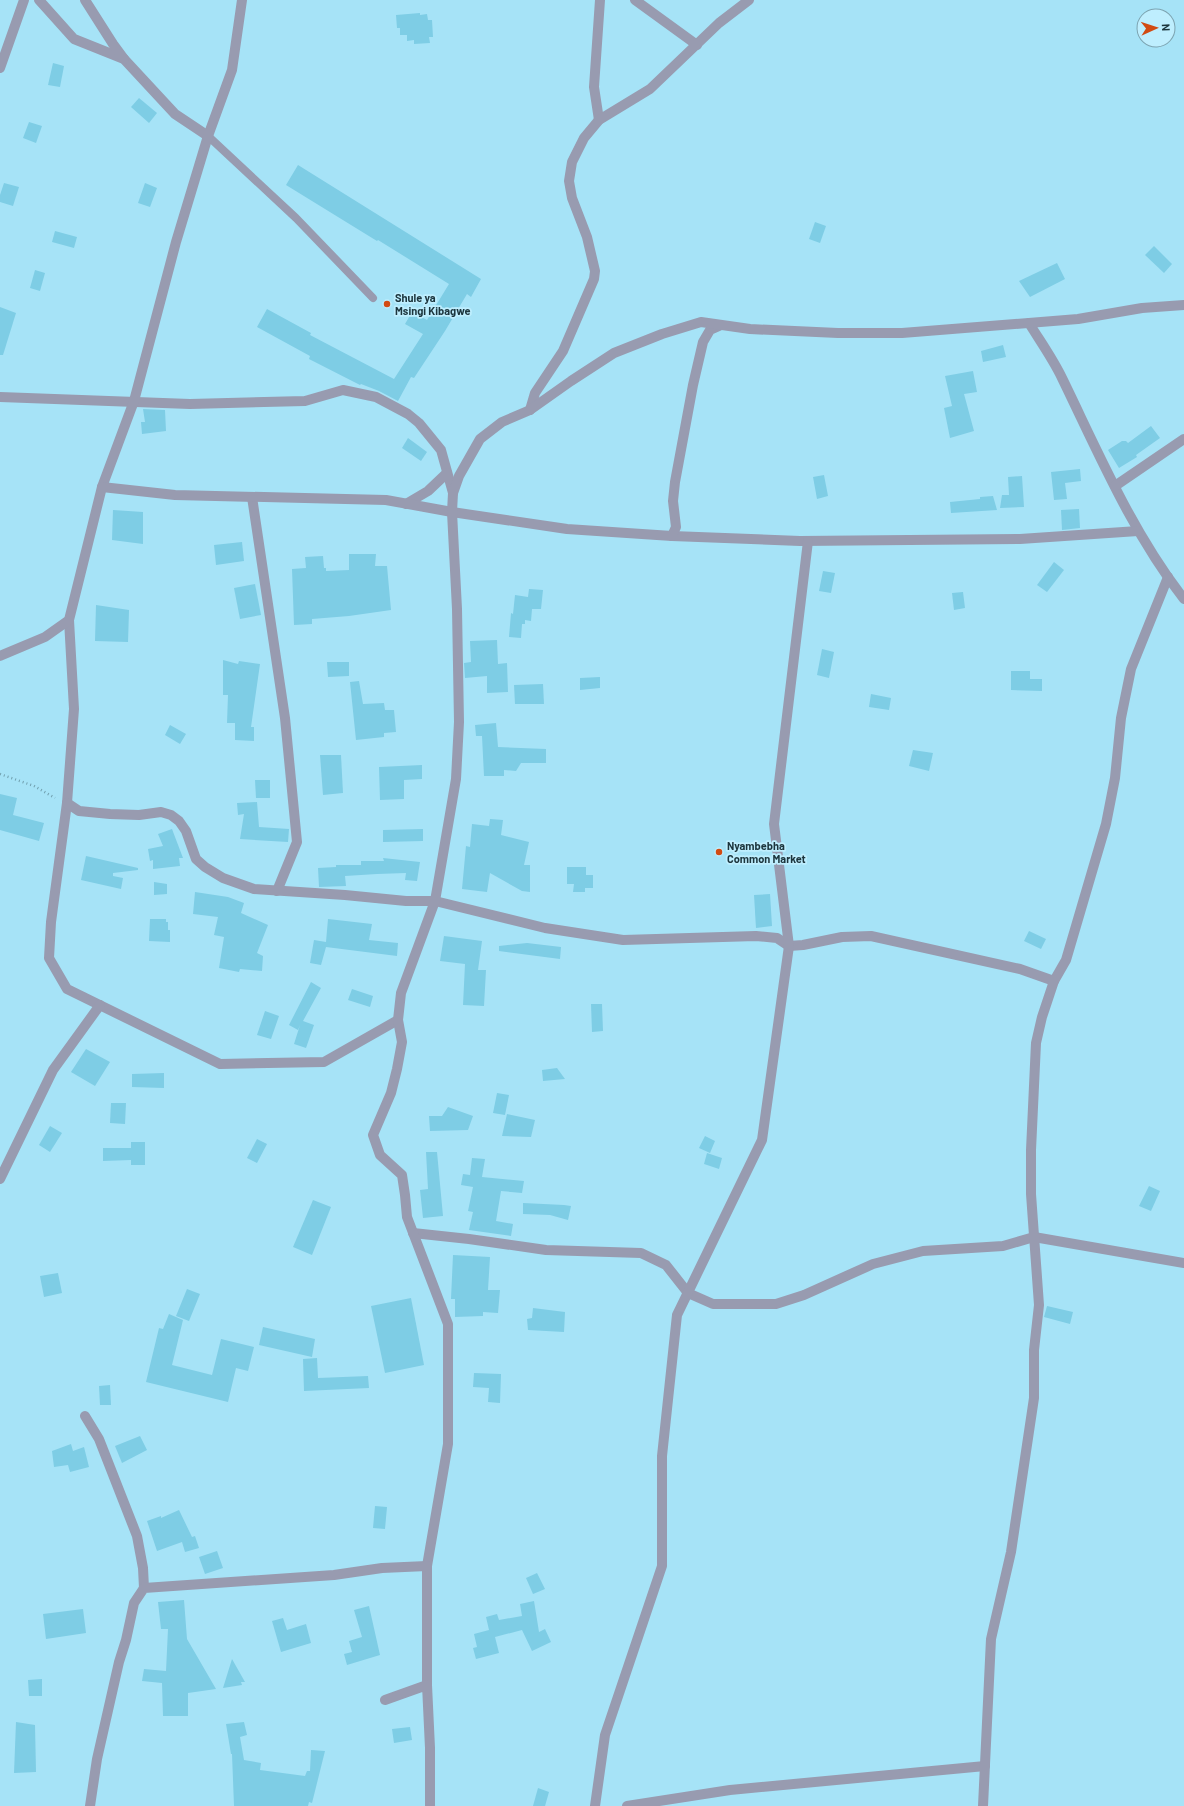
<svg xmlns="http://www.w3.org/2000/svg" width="1184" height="1806" viewBox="0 0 1184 1806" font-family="Barlow,sans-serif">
<rect width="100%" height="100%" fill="#a6e3f7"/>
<g fill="#7ecde5">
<polygon points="420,13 420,15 427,14 428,20 432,20 433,37 429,37 430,43 414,44 414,40 407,41 407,35 400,35 400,28 397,28 396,15"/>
<polygon points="53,63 64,66 60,87 48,85"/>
<polygon points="139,98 157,113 149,123 131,107"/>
<polygon points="29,122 42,126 36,143 23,138"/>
<polygon points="298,165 481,279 471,297 467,294 445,331 414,378 411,377 398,401 379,391 361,384 360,385 309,359 310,356 257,327 267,309 311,333 310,335 394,379 423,334 405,324 412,312 427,320 449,284 378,240 377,241 286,185"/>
<polygon points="4,183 19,187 13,206 0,202 0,195"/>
<polygon points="145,183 157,188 150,207 138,203"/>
<polygon points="815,222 826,226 820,243 809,239"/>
<polygon points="55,231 77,237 74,248 52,242"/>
<polygon points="1154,246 1172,264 1164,273 1145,255"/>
<polygon points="1057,263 1065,279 1030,297 1019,281"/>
<polygon points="35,270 45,273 40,291 30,288"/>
<polygon points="0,307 16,313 3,355 0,355"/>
<polygon points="1003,345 1006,357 983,362 981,351"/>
<polygon points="973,371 977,392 964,394 974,431 950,438 944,408 952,406 945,376"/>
<polygon points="143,409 165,410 166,431 142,434 141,422 145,422"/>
<polygon points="1151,426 1160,438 1136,455 1137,457 1119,468 1108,450 1122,441 1126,441 1128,443"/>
<polygon points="408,438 427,452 421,461 402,448"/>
<polygon points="1080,469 1081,481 1065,483 1067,499 1054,500 1051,472"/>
<polygon points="824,475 828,496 817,499 813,477"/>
<polygon points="1022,476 1024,507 1000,508 1002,495 1009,495 1008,477"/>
<polygon points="993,496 997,510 951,513 950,502 980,499 980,497"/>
<polygon points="1079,509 1080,528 1062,530 1061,510"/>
<polygon points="113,510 143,512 143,544 112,540"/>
<polygon points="242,542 244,561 216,565 214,545"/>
<polygon points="349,554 376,554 375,566 387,566 391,610 349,616 312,619 312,624 294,625 292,569 306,568 305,557 323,556 324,568 326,568 326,571 349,570"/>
<polygon points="1054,562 1064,570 1047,592 1037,585"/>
<polygon points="823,571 835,573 831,593 819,591"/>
<polygon points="255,584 261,615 240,619 234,588"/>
<polygon points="529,589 543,590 541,609 532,609 531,621 525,620 525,624 522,624 521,638 509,637 511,613 513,614 515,595 528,597"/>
<polygon points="963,592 965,608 954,610 952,593"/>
<polygon points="96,605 129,610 128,642 95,641"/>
<polygon points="497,640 498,664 507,663 508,692 487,693 487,676 465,678 464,663 471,662 470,641"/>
<polygon points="822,649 834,652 829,678 817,675"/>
<polygon points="223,660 238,664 239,661 260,664 251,727 254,727 254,741 235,740 235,723 227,723 228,695 223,695"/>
<polygon points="327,662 349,662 349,676 328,677"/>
<polygon points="1011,671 1030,671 1030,679 1042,679 1042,691 1011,690"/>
<polygon points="600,677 600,688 580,690 580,678"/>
<polygon points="359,681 363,704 384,703 385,710 394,710 396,732 384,733 384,737 356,740 350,682"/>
<polygon points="543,684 544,704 515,704 514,685"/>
<polygon points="871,694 891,698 889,710 869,707"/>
<polygon points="496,723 498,747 546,749 546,763 521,763 516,771 504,770 504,776 484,776 482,736 476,736 475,725"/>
<polygon points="170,725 186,734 180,744 165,735"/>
<polygon points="913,750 933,753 929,771 909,766"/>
<polygon points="320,755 341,755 343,793 323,795"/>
<polygon points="422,765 422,779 404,780 404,799 380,800 379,767"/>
<polygon points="255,780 270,780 270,798 256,798"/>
<polygon points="0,794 17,798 13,815 44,823 39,841 0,830"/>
<polygon points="257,802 259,827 289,829 288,842 240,839 244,814 238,815 237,803"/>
<polygon points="490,819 503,820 501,835 529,842 524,865 530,865 530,892 522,891 490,873 487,892 462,889 466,846 470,847 472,824 489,826"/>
<polygon points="172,829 183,858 179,858 180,866 153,869 153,860 150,861 148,849 163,846 158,834"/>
<polygon points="423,829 423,841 383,842 383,830"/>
<polygon points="86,856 138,868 138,870 113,873 113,876 123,878 121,889 81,880"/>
<polygon points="383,858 420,862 417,881 405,880 406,873 377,874 345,876 346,886 319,887 318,868 336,867 336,865 361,865 361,861 384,861"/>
<polygon points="567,867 586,867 586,875 593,875 593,888 585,888 585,892 573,892 574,884 567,884"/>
<polygon points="154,882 167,884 167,894 154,895"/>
<polygon points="195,892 228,897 244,903 241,913 268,925 257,953 263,956 262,971 240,969 239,972 219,968 224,937 214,935 218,917 193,914"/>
<polygon points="770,894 772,926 756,928 754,895"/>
<polygon points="150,919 166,919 166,922 168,922 168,930 170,930 170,942 149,941"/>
<polygon points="328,919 372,924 369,940 398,943 397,956 326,947 321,965 310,963 314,940 326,942"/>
<polygon points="1029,931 1046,939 1041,949 1024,941"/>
<polygon points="444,936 482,941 478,970 486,970 484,1006 463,1005 465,964 440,961"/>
<polygon points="527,943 561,947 560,959 499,951 499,946"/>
<polygon points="311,982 321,988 303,1021 314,1025 306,1048 294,1044 300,1025 298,1030 289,1025"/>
<polygon points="352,989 373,996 370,1007 348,1000"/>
<polygon points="591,1004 602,1004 603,1031 592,1032"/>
<polygon points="265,1011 279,1016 271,1039 257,1035"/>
<polygon points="86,1049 110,1062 95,1086 71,1072"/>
<polygon points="557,1068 565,1079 543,1081 542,1070"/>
<polygon points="164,1073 164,1088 132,1087 132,1074"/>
<polygon points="497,1093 509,1095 505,1115 493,1113"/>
<polygon points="111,1103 126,1103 125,1124 110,1123"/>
<polygon points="448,1107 473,1116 468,1130 430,1131 429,1116 442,1116"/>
<polygon points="507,1114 535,1120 531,1137 502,1136"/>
<polygon points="50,1126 62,1133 50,1152 39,1145"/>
<polygon points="705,1136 715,1141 710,1153 699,1148"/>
<polygon points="257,1139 267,1144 257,1163 247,1158"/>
<polygon points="131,1142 145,1142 145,1165 131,1165 131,1160 103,1161 103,1148 131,1148"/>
<polygon points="426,1152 437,1152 443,1216 423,1218 420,1190 428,1189"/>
<polygon points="707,1153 722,1158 719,1169 704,1164"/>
<polygon points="472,1158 485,1159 482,1177 524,1181 522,1193 501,1191 496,1221 513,1224 511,1236 469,1230 473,1212 468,1211 473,1187 461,1185 463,1174 470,1175"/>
<polygon points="1149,1186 1160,1191 1151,1211 1139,1206"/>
<polygon points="313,1200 331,1207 312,1255 293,1247"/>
<polygon points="523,1203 564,1205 571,1206 568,1220 550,1215 523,1214"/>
<polygon points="453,1255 490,1257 488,1290 500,1290 498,1313 483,1312 483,1316 455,1317 455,1299 451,1299"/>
<polygon points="58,1273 62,1293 44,1297 40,1276"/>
<polygon points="187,1289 200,1294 189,1321 176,1316"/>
<polygon points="411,1298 424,1365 385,1373 371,1306"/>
<polygon points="1047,1306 1073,1312 1070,1324 1044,1317"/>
<polygon points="533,1308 565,1312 564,1332 528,1330 527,1319 532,1318"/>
<polygon points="169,1314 183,1320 172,1365 212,1375 221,1339 254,1347 248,1371 236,1368 228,1402 146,1382 159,1328 163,1329"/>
<polygon points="263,1327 315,1339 312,1357 259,1345"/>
<polygon points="317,1358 318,1378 368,1376 369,1388 304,1391 303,1359"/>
<polygon points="474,1373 501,1374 500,1403 488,1402 489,1388 473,1387"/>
<polygon points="110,1385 111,1405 100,1405 99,1386"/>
<polygon points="140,1436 147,1450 122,1463 115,1446"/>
<polygon points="71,1444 73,1451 84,1447 89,1467 70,1472 68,1465 54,1467 52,1451"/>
<polygon points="375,1506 387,1507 385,1529 373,1528"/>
<polygon points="179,1510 192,1537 195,1536 199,1548 185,1552 182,1542 157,1551 147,1521 161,1516 161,1518"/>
<polygon points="217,1551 223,1568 205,1574 199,1557"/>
<polygon points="537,1573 545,1589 533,1594 526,1578"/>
<polygon points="184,1600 187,1639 216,1689 188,1693 188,1716 163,1716 162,1683 142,1681 144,1669 166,1671 168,1629 161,1629 158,1602"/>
<polygon points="534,1601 539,1632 545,1629 551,1642 532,1651 522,1630 495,1637 499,1653 476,1659 473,1648 477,1647 474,1634 489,1630 486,1617 497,1614 499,1620 522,1616 520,1604"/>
<polygon points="369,1606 380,1655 347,1665 344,1654 352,1652 349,1641 362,1637 354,1610"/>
<polygon points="83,1609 86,1633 46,1639 43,1614"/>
<polygon points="283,1618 287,1630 306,1624 311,1643 281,1652 272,1621"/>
<polygon points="232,1659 245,1682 241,1682 242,1685 223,1688"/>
<polygon points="42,1679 42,1696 29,1696 28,1680"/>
<polygon points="16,1722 35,1725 36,1772 14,1773"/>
<polygon points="244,1722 247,1735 240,1737 244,1760 261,1763 260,1770 305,1776 307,1771 310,1771 311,1750 325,1751 312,1803 309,1802 308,1806 234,1806 232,1754 231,1754 226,1724"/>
<polygon points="410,1727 412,1740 394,1743 392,1729"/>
<polygon points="538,1788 549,1792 545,1806 533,1806"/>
</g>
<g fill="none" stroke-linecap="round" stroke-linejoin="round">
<polyline stroke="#71a0af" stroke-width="2.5" stroke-dasharray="1 3" stroke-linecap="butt" points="0,774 34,786 55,798"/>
<polyline stroke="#989bb0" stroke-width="8" points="208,136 296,218 373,298"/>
<g stroke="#989bb0" stroke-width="10">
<polyline points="39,0 74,39 124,59 175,114 208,136"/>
<polyline points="85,0 113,44 124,59"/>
<polyline points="635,0 697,45"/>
<polyline points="0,68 24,0"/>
<polyline points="599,120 594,87 600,0"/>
<path d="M1029,323C1040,341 1053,359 1062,378C1099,454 1132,532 1184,599"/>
<polyline points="0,397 190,404 305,401 343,390 376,397 408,414 419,423 441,450 453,493"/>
<polyline points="530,410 535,393 563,351 594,279 595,271 587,237 572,198 569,181 572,162 584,138 599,120 650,89 719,23 749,0"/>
<polyline points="1115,486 1184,439"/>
<polyline points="102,487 134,401 176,242 208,136 232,70 242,0"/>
<polyline points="252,497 285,718 297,842 277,891"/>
<polyline points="406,504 428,491 447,473"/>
<polyline points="672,536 800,541 1020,539 1138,531"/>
<polyline points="69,620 74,709 67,803 51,922 49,958 67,989 220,1064 324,1062 398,1020"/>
<polyline points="0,656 45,637 69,620 102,487 175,495 386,500 452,512 567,529 672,536 676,527 673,501 675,482 693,385 703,342 710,330 719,326"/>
<polyline points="67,803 79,811 110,814 139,815 161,812 171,815 179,821 186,831 196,859 205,867 223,878 254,889 345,895 406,901 435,901 545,928 623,940 756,936 777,938 789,946 803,945 842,937 871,936 1020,969 1054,981"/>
<polyline points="0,1179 53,1070 100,1005"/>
<polyline points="413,1233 469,1239 546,1250 641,1253 666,1265 688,1293 713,1304 776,1304 804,1295 873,1264 923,1251 1003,1246 1034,1237 1184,1263"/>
<polyline points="85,1416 99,1439 137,1536 143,1568 144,1588"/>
<polyline points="427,1685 427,1566 448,1444 448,1324 407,1217 405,1195 402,1175 380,1155 373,1135 391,1093 397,1069 402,1042 398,1020 401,993 435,901 456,779 459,722 457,609 452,512 453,493 459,476 480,439 502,422 530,410 571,381 614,353 662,334 701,322 750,329 838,333 902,333 1078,319 1142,308 1184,305"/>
<polyline points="385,1700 427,1685 430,1748 430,1806"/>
<polyline points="90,1806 97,1759 119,1662 126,1640 134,1603 144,1588 334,1575 382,1568 427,1566"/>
<polyline points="595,1806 605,1735 662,1566 662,1456 677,1315 762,1140 789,946 774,824 808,541"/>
<polyline points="627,1806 730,1790 985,1766"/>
<polyline points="983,1806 991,1639 1011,1552 1034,1398 1034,1350 1039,1305 1031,1194 1031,1150 1036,1043 1042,1017 1054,981 1066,960 1106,824 1115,778 1121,718 1131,669 1168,577"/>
</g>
</g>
<g fill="#d24b13" stroke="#beeefe" stroke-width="1.5">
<circle cx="387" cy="304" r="4"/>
<circle cx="719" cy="852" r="4"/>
</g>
<g text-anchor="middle" stroke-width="3.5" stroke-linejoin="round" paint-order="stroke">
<g font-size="11" font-weight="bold" fill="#1c353d" stroke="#beeefe" text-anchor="start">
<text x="395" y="302">Shule ya<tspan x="395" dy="13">Msingi Kibagwe</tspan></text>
<text x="727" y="850">Nyambebha<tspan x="727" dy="13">Common Market</tspan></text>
</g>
</g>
<g transform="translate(1156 28) rotate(87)"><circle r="19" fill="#beeefe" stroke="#7da4b1"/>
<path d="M0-3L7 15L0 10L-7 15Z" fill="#d24b13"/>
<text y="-6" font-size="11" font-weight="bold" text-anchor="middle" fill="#1c353d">N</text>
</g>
</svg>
